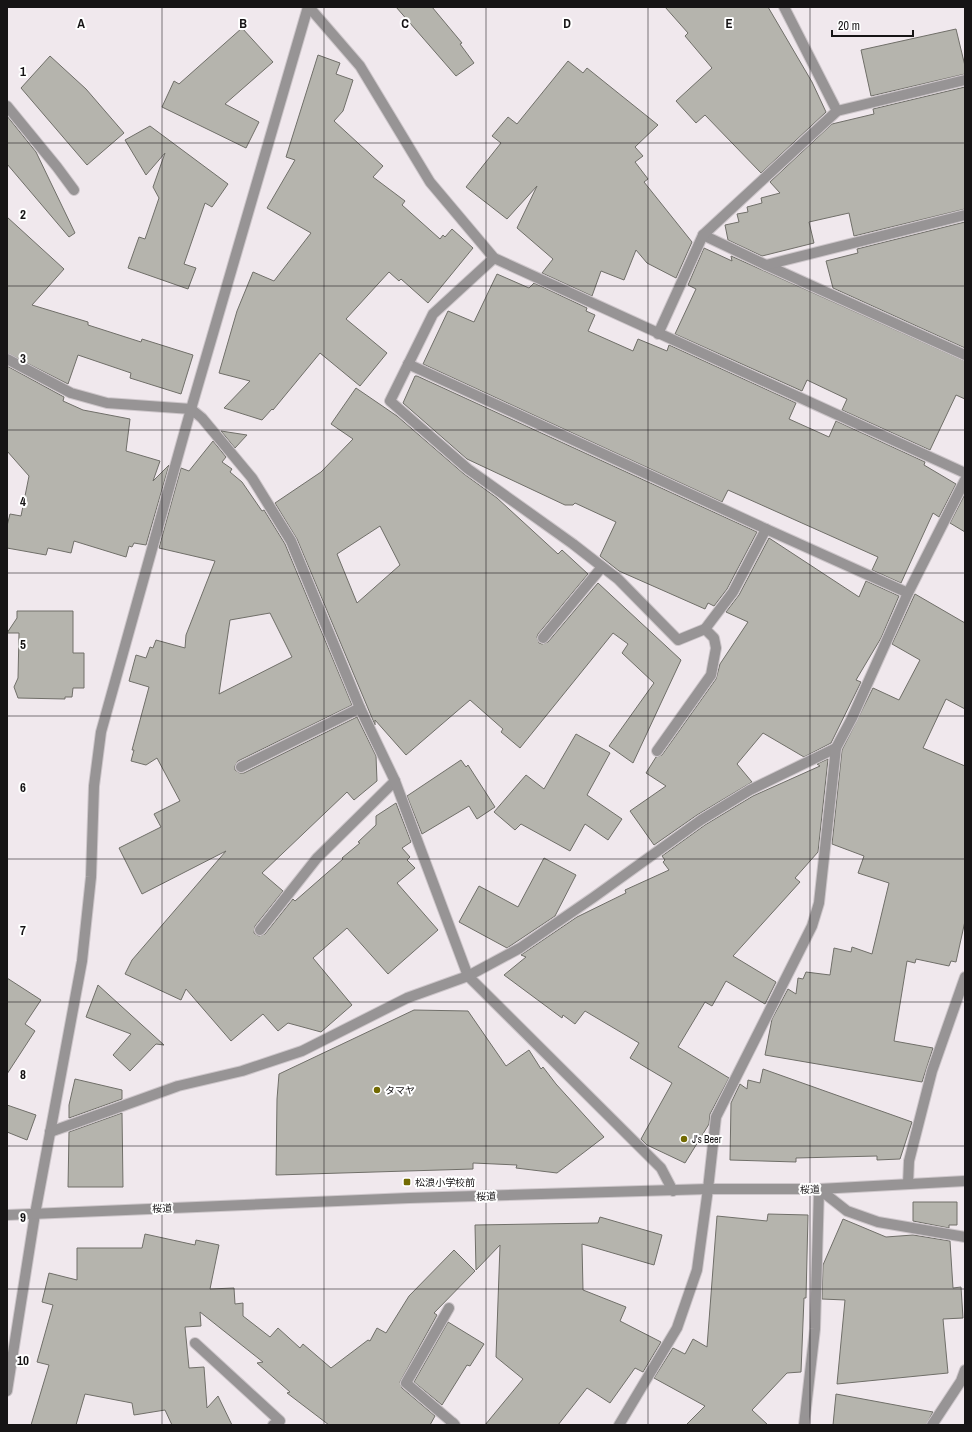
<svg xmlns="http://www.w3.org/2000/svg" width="972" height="1432" viewBox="0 0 972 1432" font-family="'Archivo Narrow','Noto Sans JP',sans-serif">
<rect width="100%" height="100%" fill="#f0e8ed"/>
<g fill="#b5b4ad" stroke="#706f69" fill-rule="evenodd">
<polygon points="396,7 432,7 462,43 460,44 474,63 456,76"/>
<polygon points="665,7 768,7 812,82 826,112 761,173 705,115 696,123 676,101 712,68 685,36 688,33"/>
<polygon points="242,28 273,62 225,104 259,122 246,148 162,107 174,81 179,84"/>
<polygon points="956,29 965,66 965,74 871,96 861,50"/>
<polygon points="318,55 340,63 336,74 353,80 343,111 334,121 383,166 373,177 405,201 402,205 440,239 443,235 445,237 452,229 473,248 428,303 401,279 399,281 389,272 346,319 387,353 360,386 320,353 273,410 272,409 262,420 224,408 250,381 219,373 237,311 253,272 274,281 311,233 267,208 295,160 286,157"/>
<polygon points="50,56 86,89 124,133 87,165 21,88"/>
<polygon points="568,61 583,73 587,68 658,125 635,147 643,156 635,162 648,179 644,182 692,242 676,278 647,263 636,250 624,280 601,271 592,296 542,273 553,259 517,228 537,186 507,219 466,187 501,143 492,136 508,117 517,124"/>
<polygon points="965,87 965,209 854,236 849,213 809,222 814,243 762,256 728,240 725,225 739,222 737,214 748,212 747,207 762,203 761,198 780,193 770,182 832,124 874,114 873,109"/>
<polygon points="7,116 36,152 75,233 69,237 7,164"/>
<polygon points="150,126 228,184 212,207 205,203 184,264 196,268 188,289 128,268 139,237 145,239 159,198 153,187 165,153 146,175 125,140"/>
<polygon points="7,217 64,269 32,305 88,322 88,325 141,342 142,339 193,355 181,394 130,378 131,373 78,355 68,384 7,353"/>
<polygon points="965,222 965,348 833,288 826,261 858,253 857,249"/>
<polygon points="704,248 732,261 731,256 965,361 965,399 956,395 930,450 842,410 847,399 807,380 802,391 675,334 696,289 688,285"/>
<polygon points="497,274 529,288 534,283 587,308 586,311 595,315 588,331 633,351 638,339 667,351 669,345 796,403 789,419 829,437 836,421 925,462 924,465 956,484 939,517 933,513 901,583 872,570 878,557 728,490 722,502 423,364 448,311 474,322"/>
<polygon points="7,366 64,397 63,401 83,410 130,419 126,451 160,461 153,481 169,465 146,545 134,543 132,547 129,546 126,557 74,541 71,553 48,548 46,555 7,548 7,526 10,514 21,516 29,476 7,451"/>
<polygon points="415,376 417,376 757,532 727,589 714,606 708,603 705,609 619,571 600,556 616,522 575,503 573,505 565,505 467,459 403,403"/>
<path d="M356,388L397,416L464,474L497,498L558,554L562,550L588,574L538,634L537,637L539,643L542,644L548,642L598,583L681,660L633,763L609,746L654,683L622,653L628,644L613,633L520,748L501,732L503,729L470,700L406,755L375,720V725L297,539L275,503L321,472L353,439L331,424ZM380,526L400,565L357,603L337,554Z"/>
<polygon points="221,431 247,435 235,448"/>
<path d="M213,441L226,457L222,462L232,469L230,472L242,482L262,511L264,510L285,544L352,705L238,761L235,766V770L240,773H244L357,717L376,756L377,781L354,800L347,792L262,873L283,891L255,926L254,933L259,936L265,934L293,899L295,901L343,859L342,858L360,843L358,842L376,825V816L396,803L411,842L402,848L410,857L407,860L415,868L397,883L438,930L388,974L347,928L313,958L352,1005L321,1032L288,1023L278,1031L263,1014L231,1041L186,989L181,1000L125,974L132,960L226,851L142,894L119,848L161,827L154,814L180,801L157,758L146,765L131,761L134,750H132L149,687L129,681L136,655L146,658L150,647L153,648L156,640L185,648L186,635L215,561L159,548L181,468L189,471ZM270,613L292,657L219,694L230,620Z"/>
<polygon points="965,494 965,532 950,523"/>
<polygon points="769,538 859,597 866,581 899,596 881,638 856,680 861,682 831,743 804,757 763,733 737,764 752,782 697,815 654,845 630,811 666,786 646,773 656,757 662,755 716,679 720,664 748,622 726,612 739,595"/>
<polygon points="915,594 965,623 965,709 946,699 923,748 965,766 965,921 956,962 951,961 949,966 916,959 915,963 907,961 894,1041 933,1048 922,1082 765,1055 772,1019 788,989 796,994 798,978 803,979 806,972 830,975 834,948 851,952 852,947 872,954 889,883 858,873 864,856 832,844 842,750 873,688 899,700 920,660 892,644"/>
<polygon points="17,611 73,611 73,653 84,653 84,688 73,688 72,697 65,697 65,699 18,698 14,687 18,678 19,633 7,633 17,618"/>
<polygon points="576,734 610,753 587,795 622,819 608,840 585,824 570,851 521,824 515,830 494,812 526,775 544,789"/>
<polygon points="828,759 818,852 795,878 800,882 733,956 776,982 765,1004 726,981 712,1006 705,1002 678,1047 729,1078 710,1114 709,1124 685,1163 647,1145 641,1139 672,1083 630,1058 639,1043 585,1011 575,1024 563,1015 562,1018 504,975 526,957 521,955 577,917 626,893 625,890 669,870 663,862 665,860 662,856 705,825 753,796 820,766 817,764"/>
<polygon points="461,760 466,767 468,765 495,807 477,819 469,806 422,834 407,796"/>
<polygon points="544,858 576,875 555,916 507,948 459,922 479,886 518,907"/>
<polygon points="7,978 41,1000 25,1024 35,1031 7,1074"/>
<polygon points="98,985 164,1045 156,1044 130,1071 113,1055 131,1034 86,1017"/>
<polygon points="414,1010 468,1011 506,1066 529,1050 541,1069 543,1067 556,1084 604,1137 557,1173 516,1168 517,1165 473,1163 473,1169 276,1175 277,1099 279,1074"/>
<polygon points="763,1069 912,1122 900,1159 877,1160 877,1156 796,1158 796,1162 730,1160 731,1103 740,1084 747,1089 748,1080 760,1083"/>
<polygon points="75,1079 122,1090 122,1099 69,1118 69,1105"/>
<polygon points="7,1105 36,1115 27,1140 7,1132"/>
<polygon points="122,1113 123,1187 68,1187 69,1132"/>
<polygon points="913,1202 957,1202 957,1225 949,1225 949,1228 913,1221"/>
<polygon points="768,1214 808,1215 806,1298 804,1298 801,1372 787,1373 752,1410 768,1425 686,1425 705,1406 654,1378 673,1348 685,1354 693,1339 707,1347 717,1216 767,1221"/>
<polygon points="600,1217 662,1235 654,1265 582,1244 583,1290 626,1307 620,1321 661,1342 643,1372 635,1368 610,1403 587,1388 558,1425 485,1425 523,1379 496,1357 500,1245 476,1270 475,1225 598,1223"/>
<polygon points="843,1219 886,1237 913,1235 950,1241 953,1288 961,1287 963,1318 943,1319 948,1373 837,1384 845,1300 822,1299 823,1265"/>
<polygon points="145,1234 195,1245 196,1240 219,1245 210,1289 234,1288 235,1304 243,1303 243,1316 270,1337 278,1328 300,1348 303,1344 331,1368 368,1340 370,1341 377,1328 386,1333 409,1296 454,1250 475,1271 434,1313 437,1315 400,1382 402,1388 435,1416 430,1425 329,1425 287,1393 290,1392 257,1363 263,1362 200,1312 201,1326 185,1327 189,1368 204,1367 207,1408 218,1396 232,1425 172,1425 165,1410 134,1415 132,1403 85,1394 76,1425 31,1425 49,1365 37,1362 53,1305 42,1302 49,1273 77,1280 77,1248 142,1248"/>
<polygon points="448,1322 484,1344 470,1366 467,1365 442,1405 414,1382"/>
<polygon points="836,1394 933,1412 926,1425 833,1425"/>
</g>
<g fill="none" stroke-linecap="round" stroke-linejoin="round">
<defs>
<g id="service">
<polyline points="408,364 766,529"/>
<polyline points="543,638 602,567"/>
<polyline points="241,767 360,708"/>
<polyline points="260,930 317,858 395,781"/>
<polyline points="819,1189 847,1211 878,1222 965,1237"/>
<polyline points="449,1308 406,1383 453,1423"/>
<polyline points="804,1425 815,1329 819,1189"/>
</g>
<g id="minor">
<polyline points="309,7 360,66 430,182 494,258 965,473"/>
<polyline points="784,7 837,111"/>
<polyline points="7,106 57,167 74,190"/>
<polyline points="703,235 766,265 965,355"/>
<polyline points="494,258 433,314 390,401 468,469 573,544 618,579 678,640 705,629 714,638 716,648 711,675 657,751"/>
<polyline points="766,265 965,215"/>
<polyline points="658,334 703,235 837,111 965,80"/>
<polyline points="7,359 71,393 107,403 191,409 202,418 252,478 291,541 360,708 395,781 468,976 661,1168 673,1191"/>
<polyline points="705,629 733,592 766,529 908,593"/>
<polyline points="50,1132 178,1086 242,1071 302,1051 407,998 468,976 520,948 594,897 701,820 750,790 836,748"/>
<polyline points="908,1184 909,1161 932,1071 965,977"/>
<polyline points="195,1343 280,1421 273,1425"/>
<polyline points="7,1391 35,1214"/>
<polyline points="451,1425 453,1423 455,1425"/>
<polyline points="619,1425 677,1328 697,1270 708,1189 716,1117 812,926 819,903 836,748 852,718 908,593 965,480"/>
<polyline points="932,1425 961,1381 965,1370"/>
</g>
<g id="tertiary">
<polyline points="35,1214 82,961 91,877 94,786 101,732 191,409 308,7"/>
<polyline points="7,1215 409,1198 708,1189 819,1189 965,1181"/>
</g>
</defs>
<use href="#service" stroke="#cdc6ca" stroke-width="12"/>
<use href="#minor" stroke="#cdc6ca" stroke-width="12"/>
<use href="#tertiary" stroke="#cdc6ca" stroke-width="12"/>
<use href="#service" stroke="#979495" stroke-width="10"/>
<use href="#minor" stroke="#979495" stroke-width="10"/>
<use href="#tertiary" stroke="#979495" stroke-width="10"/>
</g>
<path fill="none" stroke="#161415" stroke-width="1" stroke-opacity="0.55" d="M162,7V1425M324,7V1425M486,7V1425M648,7V1425M810,7V1425M7,143H965M7,286H965M7,430H965M7,573H965M7,716H965M7,859H965M7,1002H965M7,1146H965M7,1289H965"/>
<g fill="#726a02" stroke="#fff" stroke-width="1.5">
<circle cx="377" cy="1090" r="4"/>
<circle cx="684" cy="1139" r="4"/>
<rect x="403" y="1178" width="8" height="8" rx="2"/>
</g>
<g text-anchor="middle" stroke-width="4" stroke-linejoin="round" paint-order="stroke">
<g font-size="10" fill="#161415" stroke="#fff" text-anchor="start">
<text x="385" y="1094">タマヤ</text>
<text x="692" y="1143">J's Beer</text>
<text x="415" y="1186">松浪小学校前</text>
</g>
<g font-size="10" fill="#161415" stroke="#fff">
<text transform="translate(810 1189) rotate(-1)" y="4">桜道</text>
<text transform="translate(486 1196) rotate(-2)" y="4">桜道</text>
<text transform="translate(162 1208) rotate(-2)" y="4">桜道</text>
</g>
</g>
<g font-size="13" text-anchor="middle" font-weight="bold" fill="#161415" stroke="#fff" stroke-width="4" stroke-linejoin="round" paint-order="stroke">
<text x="81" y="28">A</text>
<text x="243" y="28">B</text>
<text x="405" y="28">C</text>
<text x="567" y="28">D</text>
<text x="729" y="28">E</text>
<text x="23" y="76">1</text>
<text x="23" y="219">2</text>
<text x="23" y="363">3</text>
<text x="23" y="506">4</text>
<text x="23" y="649">5</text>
<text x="23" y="792">6</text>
<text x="23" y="935">7</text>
<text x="23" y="1079">8</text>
<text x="23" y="1222">9</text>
<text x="23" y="1365">10</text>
</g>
<rect width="972" height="1432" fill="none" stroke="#161415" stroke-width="16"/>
<path d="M832 30v6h81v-6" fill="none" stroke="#161415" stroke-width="2"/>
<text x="838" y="30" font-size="12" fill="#161415" stroke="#ffffff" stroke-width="3" paint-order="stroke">20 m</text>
</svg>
